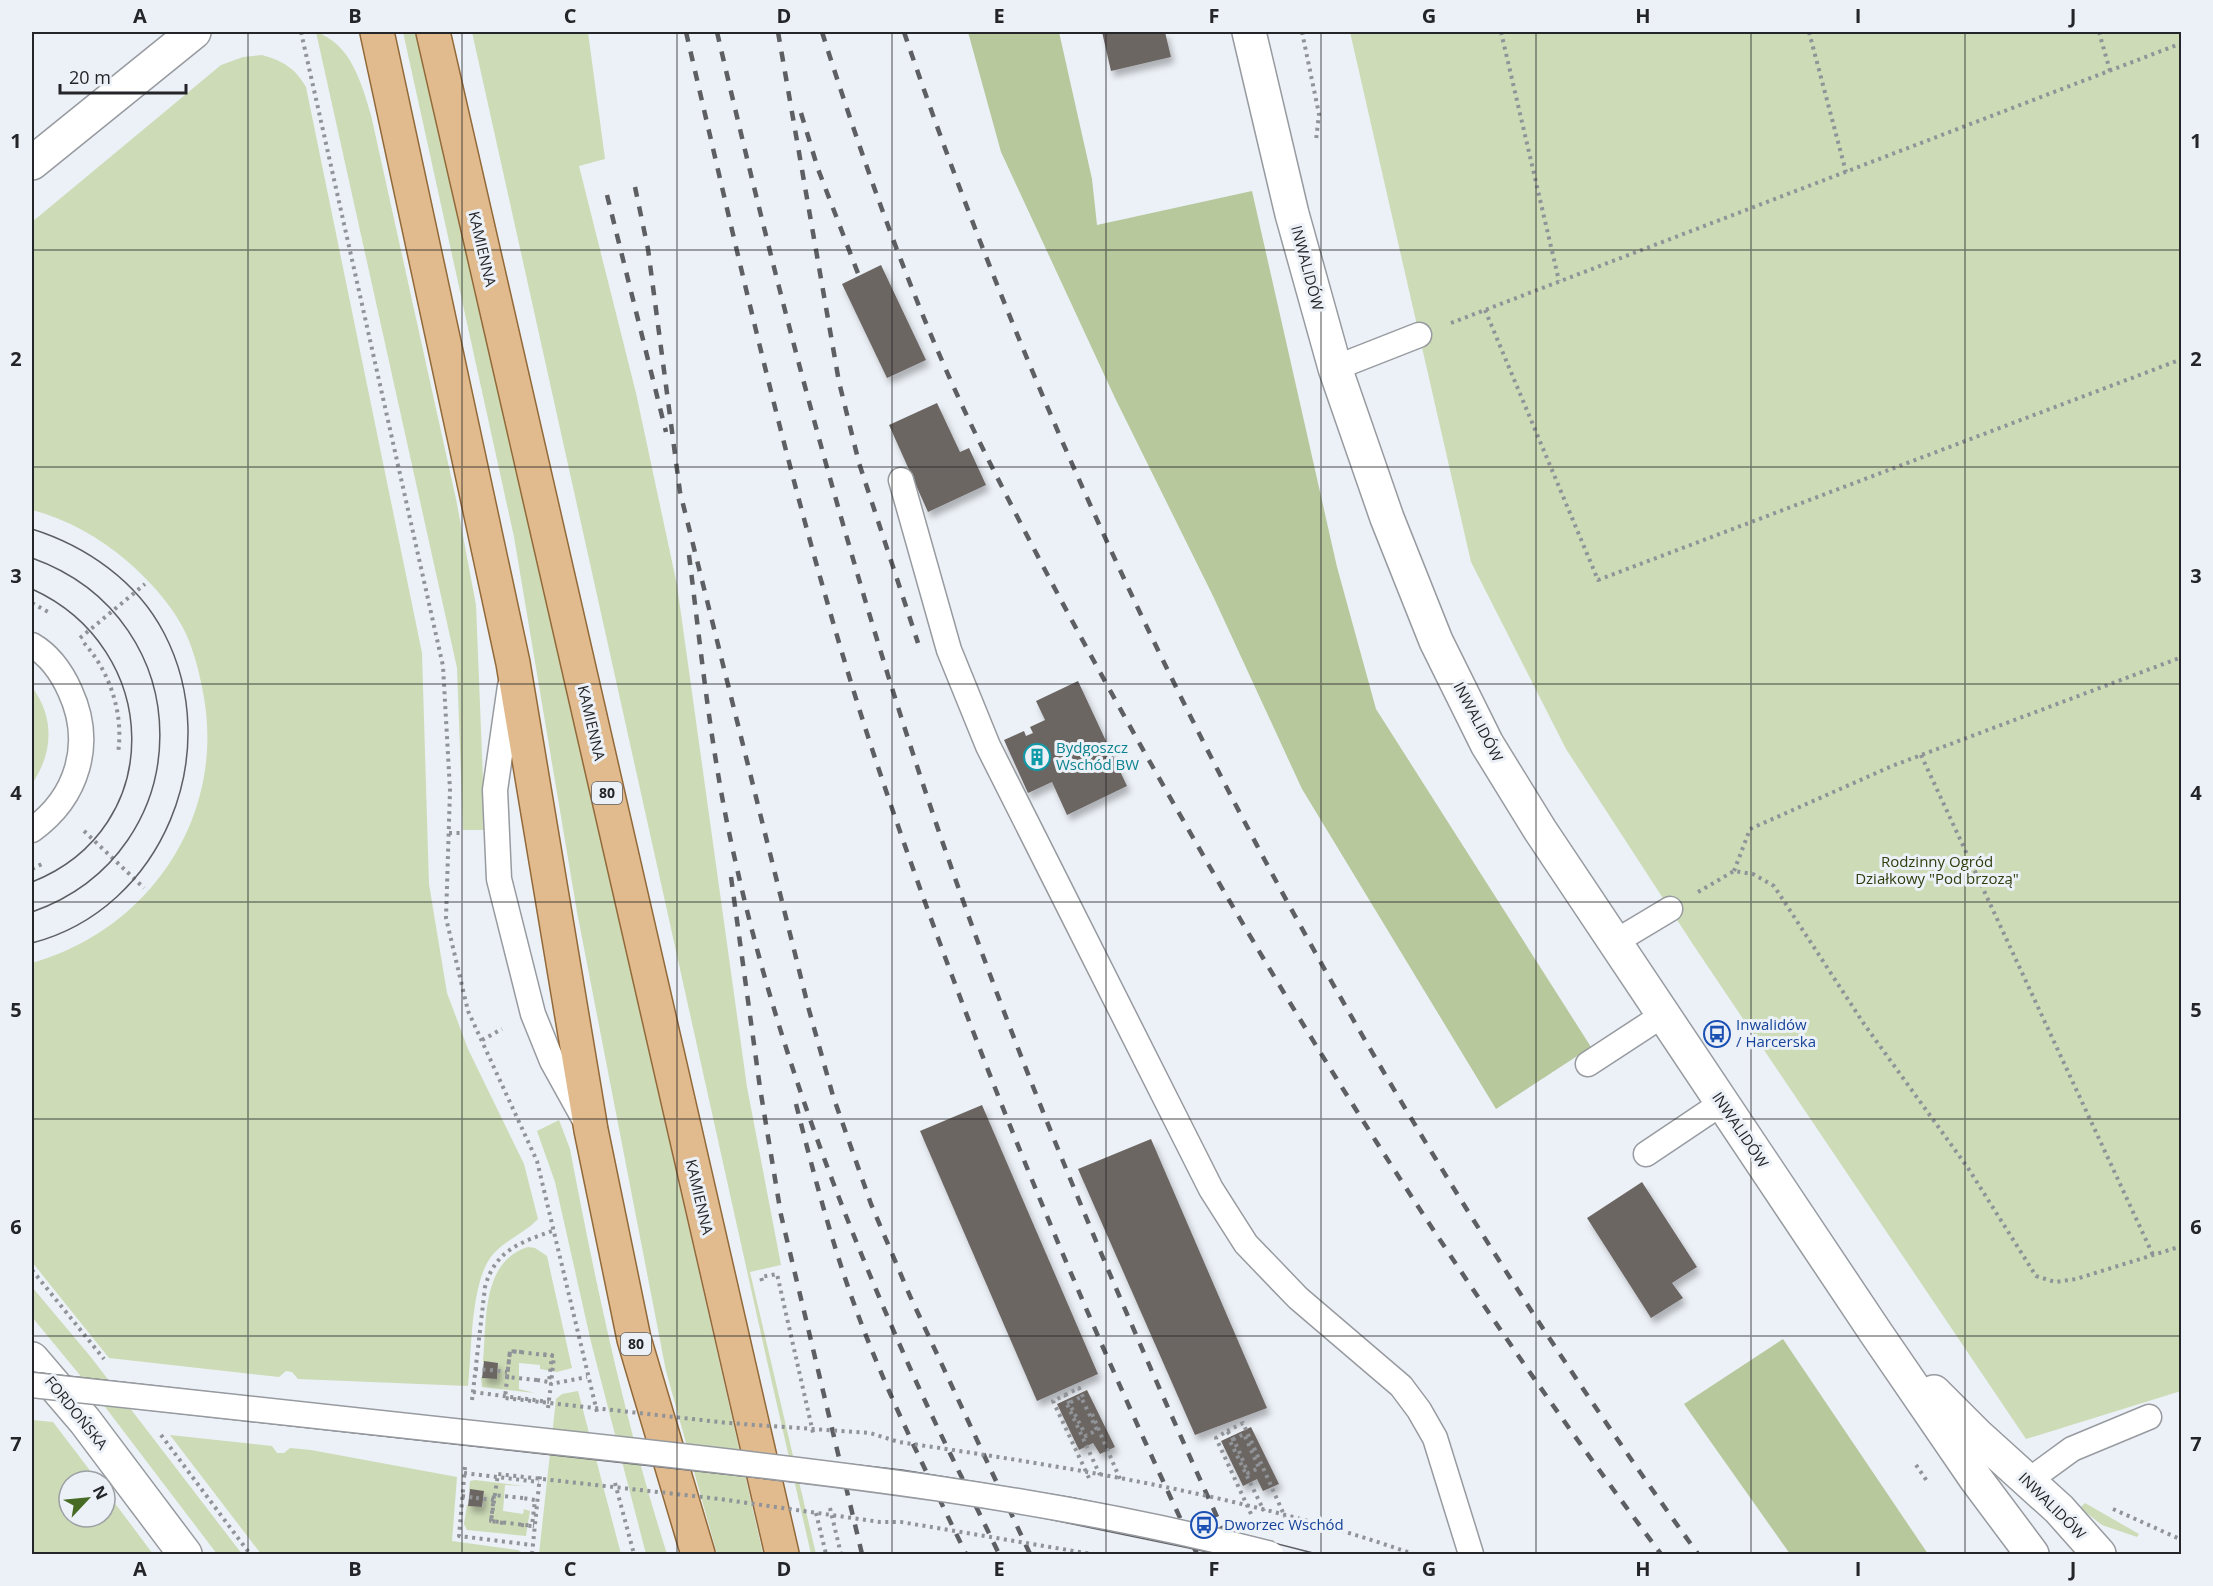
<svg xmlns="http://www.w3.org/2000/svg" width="2213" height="1586" viewBox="0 0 2213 1586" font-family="'Open Sans',sans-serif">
<defs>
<filter id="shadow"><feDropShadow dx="3.5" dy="6" stdDeviation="3" flood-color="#0004"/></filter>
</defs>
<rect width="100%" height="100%" fill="#ecf1f7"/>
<g fill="#cddbb7">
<path d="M316,32C351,44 361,82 371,115L456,499L476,605L485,830H463L457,668Z"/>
<polygon points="403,32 417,32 763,1554 717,1554 666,1371 577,912 514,537"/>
<polygon points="472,32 588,32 605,159 579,166 636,393 677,585 747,1087 781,1265 750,1272 816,1554 811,1554 767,1361"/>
<polygon points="1350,32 2181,32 2181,1391 2026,1439 1694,946 1566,749 1471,562"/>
<path d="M262,55C283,61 295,68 306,87L422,653L429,884L447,993L468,1049L524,1164L538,1219C525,1233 507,1239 494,1253C470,1279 472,1351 468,1386L298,1379L292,1372L286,1371L279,1377L109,1358L32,1262V963C152,929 229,812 202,687C198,667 192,644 182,626C169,602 148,579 127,561C99,537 67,519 32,510V222L221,65L243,57Z"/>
<path d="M32,687C55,718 53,753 32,784Z"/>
<path d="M559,1120L570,1149C596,1286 625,1422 667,1554H646L591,1342L555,1182L537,1131Z"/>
<path d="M528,1247L535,1248L547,1256L572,1368L557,1372L540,1369V1365L519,1363V1389L535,1393L482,1387L481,1377L497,1379L498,1363L483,1362C487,1322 481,1261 528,1247Z"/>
<polygon points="32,1287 90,1356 242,1554 217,1554 93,1391 32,1317"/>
<polygon points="578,1391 621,1554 539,1554 556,1399 562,1394"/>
<polygon points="32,1420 53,1422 98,1481 69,1481 69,1517 105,1517 105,1490 153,1554 32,1554"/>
<polygon points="170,1435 272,1446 277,1453 284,1453 290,1448 311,1450 457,1477 452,1541 518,1550 524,1554 261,1554"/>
<polygon points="475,1480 525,1486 505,1485 503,1511 523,1514 524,1509 530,1511 526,1536 467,1530 464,1524 467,1505 483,1507 484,1491 469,1490 470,1481"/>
<polygon points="2085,1503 2139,1534 2137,1537 2102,1525 2080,1508"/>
</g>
<g fill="#b7c89c">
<polygon points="968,32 1059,32 1092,179 1097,225 1252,191 1337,567 1376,709 1591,1047 1496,1109 1302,789 1213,596 1115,398 1001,152"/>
<polygon points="1783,1339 1928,1554 1790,1554 1684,1404"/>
</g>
<g fill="#6c6664" filter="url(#shadow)">
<polygon points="1102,32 1165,32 1171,57 1111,71"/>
<polygon points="881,265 926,360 887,378 842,284"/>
<polygon points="937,403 960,452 969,448 986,485 928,512 889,425"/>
<polygon points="1078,681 1127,786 1067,815 1052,782 1028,793 1004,740 1024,731 1026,736 1033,733 1030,727 1045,720 1036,701"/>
<polygon points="982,1105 1098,1374 1037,1401 920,1131"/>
<polygon points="1151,1139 1267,1408 1195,1435 1078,1169"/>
<polygon points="1642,1182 1697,1267 1672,1283 1683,1298 1651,1318 1587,1218"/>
<polygon points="484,1361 498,1363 497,1379 482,1378"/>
<polygon points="1087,1390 1115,1447 1100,1454 1093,1443 1079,1450 1057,1404"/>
<polygon points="1251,1427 1279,1484 1263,1491 1257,1479 1243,1486 1221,1441"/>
<polygon points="470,1489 484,1491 482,1507 468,1506"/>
</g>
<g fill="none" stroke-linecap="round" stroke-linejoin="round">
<defs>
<g id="lane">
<polyline points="1335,368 1419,335"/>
<polyline points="901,480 949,650 988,746 1211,1189 1246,1244 1298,1298 1401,1386 1419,1410 1435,1438 1471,1554"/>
<path d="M32,645C49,655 62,673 70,691C94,743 78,797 32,830"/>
<polyline points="510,686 495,790 499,879 533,1014 552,1061 583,1117"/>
<polyline points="1615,942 1670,909"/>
<polyline points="1588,1064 1663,1015"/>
<polyline points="1646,1154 1722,1103"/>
<polyline points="2028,1481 2072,1449 2149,1417"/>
</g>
<polyline id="street" points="32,163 194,32"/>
<g id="secondary">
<polyline points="1249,32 1292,214 1335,368 1387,518 1436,641 1487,744 1540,830 1876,1333 1976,1479 2032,1554"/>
<polyline points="32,1359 85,1421 185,1554"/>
<polyline points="1934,1392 1976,1434 2059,1509 2099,1554"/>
</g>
<g id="primary">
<polyline points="377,32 513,663 591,1130 634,1339 698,1554"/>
<polyline points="433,32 782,1554"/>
</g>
</defs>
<use href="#lane" stroke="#979ba0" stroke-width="27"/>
<use href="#street" stroke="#979ba0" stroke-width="36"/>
<use href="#secondary" stroke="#979ba0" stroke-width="36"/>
<use href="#primary" stroke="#926939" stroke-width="36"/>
<g stroke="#909397" stroke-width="4" stroke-dasharray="3 4.5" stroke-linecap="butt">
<polyline points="301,32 443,666 450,790 446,918 468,1011 537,1161 597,1412"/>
<polyline points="1302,32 1319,114 1316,140"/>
<polyline points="1501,32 1559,281"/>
<polyline points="1809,32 1846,172"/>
<polyline points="2099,32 2110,71"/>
<polyline points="1485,310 1598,580 2182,359"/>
<polyline points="1451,323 2182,43"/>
<polyline points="32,603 50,613"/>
<polyline points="80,638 145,584"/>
<path d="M84,643C110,672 124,714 118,753"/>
<polyline points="1921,755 2153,1255"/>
<polyline points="84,831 144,888"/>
<polyline points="449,833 463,833"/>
<polyline points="32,869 42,864"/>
<polyline points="1734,871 1750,829 1892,766 2182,657"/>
<polyline points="1698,892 1734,871 1753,874 1774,886 1864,1024 1968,1168 2036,1276 2055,1282 2076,1279 2182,1246"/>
<polyline points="482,1040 502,1029"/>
<polyline points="32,1270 104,1359"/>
<polyline points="762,1281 761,1277 777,1274 814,1437"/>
<polyline points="475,1369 490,1370"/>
<polyline points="537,1380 507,1377 510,1351 554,1356 551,1384"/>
<polyline points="473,1392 549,1402"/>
<polyline points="1065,1395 1079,1388 1083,1397"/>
<path d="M472,1400L485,1287C495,1250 521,1242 555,1230"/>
<polyline points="548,1408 551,1384 587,1377"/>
<polyline points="1092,1414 1120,1479"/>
<polyline points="1227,1431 1243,1423 1285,1517"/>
<polyline points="161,1435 250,1554"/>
<polyline points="1916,1465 1927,1481"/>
<polyline points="465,1467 459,1536 532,1545"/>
<polyline points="464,1473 539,1482"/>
<path d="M1089,1478L1053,1401L1065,1395C1072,1409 1079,1422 1086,1436L1097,1430L1081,1397L1067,1404L1100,1475"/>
<polyline points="615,1483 634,1554"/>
<polyline points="462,1496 476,1498"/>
<polyline points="523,1498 494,1495 491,1521 534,1526"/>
<polyline points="830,1508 841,1554"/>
<polyline points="2113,1509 2182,1540"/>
<polyline points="816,1513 826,1554"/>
<path d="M1251,1514L1216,1438L1227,1431C1237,1443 1242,1459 1248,1473L1259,1468L1244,1434L1230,1441L1264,1511"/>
<polyline points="532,1554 540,1475"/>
</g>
<use href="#lane" stroke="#fff" stroke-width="24"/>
<use href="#street" stroke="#fff" stroke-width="33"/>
<use href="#secondary" stroke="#fff" stroke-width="33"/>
<use href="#primary" stroke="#e1bb8e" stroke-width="33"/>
<g stroke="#5d5f63" stroke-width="1.5">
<path d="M32,529C86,546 137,581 164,633C226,752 163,909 32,943"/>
<path d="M32,558C203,619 202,852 32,912"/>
<path d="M32,589C162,648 168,828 32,882"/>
<polyline points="32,1372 902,1470 1074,1498 1204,1525 1317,1554"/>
<polyline points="32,1397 884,1492 1029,1515 1218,1554"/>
</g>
<g stroke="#5d5f63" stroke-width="4.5" stroke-dasharray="10 10" stroke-linecap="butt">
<path d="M686,32C742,273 796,516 873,752C964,1026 1074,1293 1197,1554"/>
<path d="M717,32C788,337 868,640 975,934C1052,1145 1141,1351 1234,1554"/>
<polyline points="778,32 839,382 859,463 918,643"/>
<path d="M822,32C866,170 915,310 979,441C1044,572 1114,700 1187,827C1330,1079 1488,1323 1661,1554"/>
<path d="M904,32C1088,574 1364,1090 1698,1554"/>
<polyline points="801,113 818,169 859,276"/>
<polyline points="635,187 648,249 680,492 809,1010 833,1096 871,1204 910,1296 1030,1554"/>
<polyline points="607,195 666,432"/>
<path d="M689,555C702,659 712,762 736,864C774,1034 835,1199 906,1359C935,1425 968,1489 999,1554"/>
<polyline points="731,877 760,1088 781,1215 862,1554"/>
<path d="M796,1104C813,1171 830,1237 853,1301C884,1388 926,1471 966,1554"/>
</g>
<defs>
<path id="lane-bridge" d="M32,1385C221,1406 411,1426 601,1447C826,1472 1051,1497 1271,1554"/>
</defs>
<use href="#lane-bridge" stroke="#979ba0" stroke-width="27" stroke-linecap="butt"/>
<g stroke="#909397" stroke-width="4" stroke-dasharray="3 4.5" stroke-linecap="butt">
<path d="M522,1352L510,1351L505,1398L728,1423L870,1433L899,1442C1070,1467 1249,1496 1413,1554"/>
<polyline points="490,1370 507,1372"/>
<polyline points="537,1380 549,1382 552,1355 540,1354"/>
<polyline points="476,1498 494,1500"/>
<polyline points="503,1523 491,1521 498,1474 720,1499 880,1522 901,1522 1092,1554"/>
<polyline points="521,1525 532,1526 535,1500 523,1498"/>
</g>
<use href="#lane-bridge" stroke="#fff" stroke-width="24"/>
</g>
<path fill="none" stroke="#242528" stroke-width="1.5" stroke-opacity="0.55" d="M248,32V1554M462,32V1554M677,32V1554M892,32V1554M1106,32V1554M1321,32V1554M1536,32V1554M1751,32V1554M1965,32V1554M32,250H2182M32,467H2182M32,684H2182M32,902H2182M32,1119H2182M32,1336H2182"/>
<defs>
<symbol id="building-ring" viewBox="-11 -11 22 22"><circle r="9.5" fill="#ecf1f7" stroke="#0f9aa8" stroke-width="1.5"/><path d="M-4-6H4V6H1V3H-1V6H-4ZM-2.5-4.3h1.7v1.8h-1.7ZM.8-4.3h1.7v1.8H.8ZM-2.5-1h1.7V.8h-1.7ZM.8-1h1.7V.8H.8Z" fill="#0f9aa8"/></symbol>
<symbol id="bus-ring" viewBox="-11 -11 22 22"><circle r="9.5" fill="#ecf1f7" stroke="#1a4fb4" stroke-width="1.5"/><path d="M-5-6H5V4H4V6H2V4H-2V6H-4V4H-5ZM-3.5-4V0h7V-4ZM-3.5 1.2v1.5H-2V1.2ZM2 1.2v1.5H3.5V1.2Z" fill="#1a4fb4"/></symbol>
</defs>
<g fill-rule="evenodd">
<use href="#building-ring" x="1022" y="742" width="30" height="30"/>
<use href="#bus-ring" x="1702" y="1019" width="30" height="30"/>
<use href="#bus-ring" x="1189" y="1510" width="30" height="30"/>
</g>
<g text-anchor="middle" stroke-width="6" stroke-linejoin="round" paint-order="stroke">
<g fill="#ecf1f7" stroke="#606266" stroke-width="1.5">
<rect x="592" y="782" width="30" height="22" rx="4.5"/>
<rect x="621" y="1333" width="30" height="22" rx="4.5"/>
</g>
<g font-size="14" font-weight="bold" fill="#242528">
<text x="607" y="798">80</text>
<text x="636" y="1349">80</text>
</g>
<g font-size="15" fill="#242528" stroke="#ecf1f7">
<text transform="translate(482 249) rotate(77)" y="5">KAMIENNA</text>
<text transform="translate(1307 268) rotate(75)" y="5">INWALIDÓW</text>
<text transform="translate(1478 722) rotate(62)" y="5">INWALIDÓW</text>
<text transform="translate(591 723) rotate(77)" y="5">KAMIENNA</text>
<text transform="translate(1740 1130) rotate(56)" y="5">INWALIDÓW</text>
<text transform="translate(699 1197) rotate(77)" y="5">KAMIENNA</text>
<text transform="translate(76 1413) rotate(51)" y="5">FORDOŃSKA</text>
<text transform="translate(2052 1506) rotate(45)" y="5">INWALIDÓW</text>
</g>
<g font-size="15" fill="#0d838f" stroke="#ecf1f7" text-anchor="start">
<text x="1056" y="753">Bydgoszcz<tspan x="1056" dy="17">Wschód BW</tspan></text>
</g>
<g font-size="15" fill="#2e3e0d" stroke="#ecf1f7">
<text x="1937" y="867">Rodzinny Ogród<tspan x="1937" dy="17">Działkowy "Pod brzozą"</tspan></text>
</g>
<g font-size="15" fill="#164399" stroke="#ecf1f7" text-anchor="start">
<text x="1736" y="1030">Inwalidów<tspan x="1736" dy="17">/ Harcerska</tspan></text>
<text x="1224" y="1530">Dworzec Wschód</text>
</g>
</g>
<rect width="2213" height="1586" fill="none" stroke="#ecf1f7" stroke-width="66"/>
<g transform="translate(87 1499) rotate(64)"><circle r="28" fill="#ecf1f7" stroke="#9c9fa4" stroke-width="1.5"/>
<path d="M0-4.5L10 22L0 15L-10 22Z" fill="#476b24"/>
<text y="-9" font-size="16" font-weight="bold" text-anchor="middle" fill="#242528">N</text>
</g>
<path d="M60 84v9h126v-9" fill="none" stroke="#242528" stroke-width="3"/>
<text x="69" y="84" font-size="18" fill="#242528" stroke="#ecf1f7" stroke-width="4.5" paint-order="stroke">20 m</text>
<rect x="33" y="33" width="2147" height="1520" fill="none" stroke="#242528" stroke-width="2"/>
<g font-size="20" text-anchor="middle" font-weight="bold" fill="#242528">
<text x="140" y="23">A</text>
<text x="355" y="23">B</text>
<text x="570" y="23">C</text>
<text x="784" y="23">D</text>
<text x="999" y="23">E</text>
<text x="1214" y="23">F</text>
<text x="1429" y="23">G</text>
<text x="1643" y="23">H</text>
<text x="1858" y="23">I</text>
<text x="2073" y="23">J</text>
<text x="16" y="148">1</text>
<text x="2196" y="148">1</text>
<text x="16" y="366">2</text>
<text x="2196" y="366">2</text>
<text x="16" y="583">3</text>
<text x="2196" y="583">3</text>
<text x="16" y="800">4</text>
<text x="2196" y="800">4</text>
<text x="16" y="1017">5</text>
<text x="2196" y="1017">5</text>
<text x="16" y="1234">6</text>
<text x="2196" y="1234">6</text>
<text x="16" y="1451">7</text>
<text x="2196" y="1451">7</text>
<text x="140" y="1576">A</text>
<text x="355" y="1576">B</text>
<text x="570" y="1576">C</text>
<text x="784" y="1576">D</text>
<text x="999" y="1576">E</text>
<text x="1214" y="1576">F</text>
<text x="1429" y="1576">G</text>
<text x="1643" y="1576">H</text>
<text x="1858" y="1576">I</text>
<text x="2073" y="1576">J</text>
</g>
</svg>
